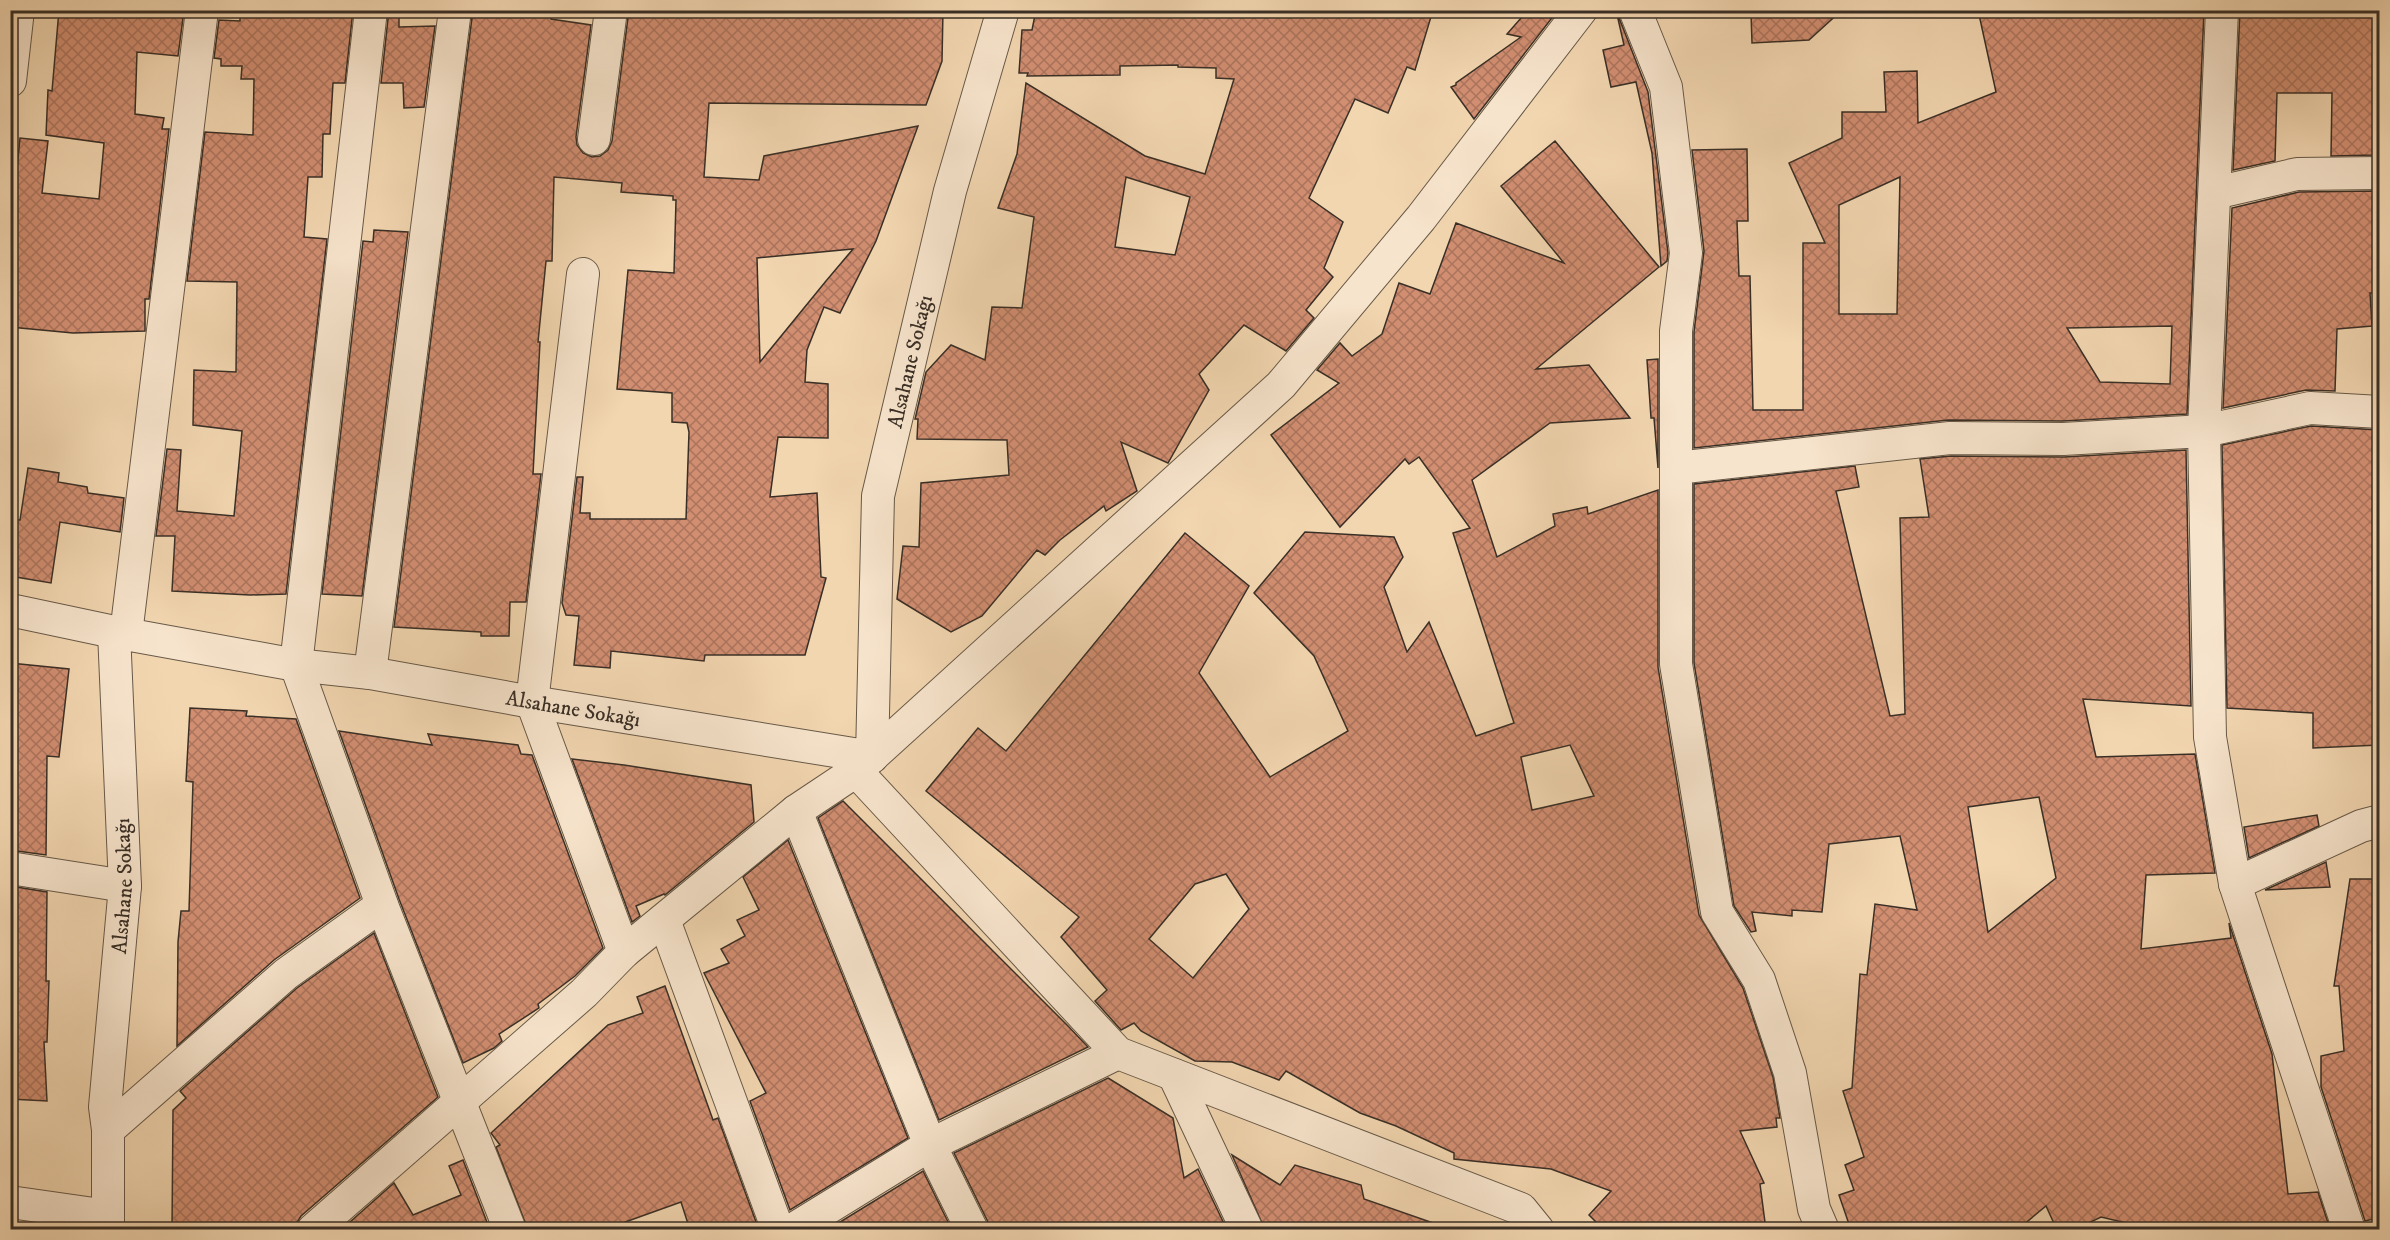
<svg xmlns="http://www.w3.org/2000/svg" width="2390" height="1240" viewBox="0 0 2390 1240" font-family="'IM FELL DW Pica',serif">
<defs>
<pattern id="building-cross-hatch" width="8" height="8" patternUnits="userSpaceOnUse" patternTransform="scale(1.5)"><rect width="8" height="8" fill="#d18e71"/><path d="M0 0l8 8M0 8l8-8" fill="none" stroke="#ab745d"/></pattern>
</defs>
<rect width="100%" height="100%" fill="#f2d6b0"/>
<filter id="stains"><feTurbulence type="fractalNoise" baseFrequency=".00333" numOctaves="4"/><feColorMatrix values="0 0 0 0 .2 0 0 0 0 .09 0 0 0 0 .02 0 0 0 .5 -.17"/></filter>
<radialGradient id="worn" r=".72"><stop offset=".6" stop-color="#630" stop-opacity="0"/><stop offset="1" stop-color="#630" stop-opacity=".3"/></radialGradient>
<g fill="url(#building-cross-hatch)" stroke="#392f26" stroke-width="1.5" fill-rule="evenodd">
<polygon points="59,10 179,12 179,17 183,18 178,56 137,52 135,114 164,118 162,129 169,129 149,299 145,299 145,331 73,333 10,327 10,190 15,190 20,138 48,141 42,193 99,199 104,143 46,135 48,90 52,91"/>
<polygon points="240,10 353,10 345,83 333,83 330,134 323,134 322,177 308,177 304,237 327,239 286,594 250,595 172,591 175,536 156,536 167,449 181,450 177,511 234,516 242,431 193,425 194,370 236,372 237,282 187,281 205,132 253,135 254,79 241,79 242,66 221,66 221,59 214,58 219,20 240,21"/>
<polygon points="389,10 399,10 399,27 435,26 424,107 404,108 403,83 381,83"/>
<path d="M473,10H511V13L551,15V19L591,25L576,137L577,145L583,153L592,157L600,156L608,150L612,141L629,10H943L942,61L926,105L709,103L704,177L759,180L764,156L918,126L876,241L840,313L824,307L807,350L805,382L828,384V438L778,437L770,497L817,493L821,577L826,578L805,655H705L704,661L611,651L610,668L574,665L579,616L566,615L562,603L577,477H583L580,513H590V519H686L689,432L687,423L672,422V393L617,389L628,270L674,273L676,200H673V196L621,192L622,183L554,177L552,261H546L538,342H540L533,474H541L526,602H510L509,636H481V632L394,627ZM853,249L826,281L760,362L757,258Z"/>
<path d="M1036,10H1433L1415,70L1407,67L1388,113L1355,99L1309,198L1343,222L1324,268L1333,277L1306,310L1314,318L1286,351L1244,325L1199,374L1209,390L1168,463L1121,442L1137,491L1106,511L1104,506L1060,540L1045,555L1037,550L982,616L951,632L897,599L903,546L919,547L921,483L1009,475L1007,440L917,439L918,419H915L916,415L926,372L951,345L985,360L992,307L1022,308L1034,217L998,208L1017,154L1026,83L1145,156L1205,174L1234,79L1216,78V68L1178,67V65L1120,66V75L1027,76L1028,73H1019L1022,30H1032ZM1126,177L1190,197L1175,255L1115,247Z"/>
<polygon points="1528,10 1558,10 1474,119 1451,87 1456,85 1456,83 1521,37 1507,34"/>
<polygon points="1616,10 1648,92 1668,253 1667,261 1661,266 1652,153 1636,82 1611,87 1603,50 1624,45"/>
<polygon points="1791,10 1842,10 1809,40 1752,43 1751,13"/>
<path d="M1978,10H2204L2187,414L2063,421L1948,420L1694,448V332L1704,251L1692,150L1747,149L1748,221H1737L1739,276H1750L1753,410H1803V243H1825L1789,163L1842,138V112H1886L1884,72L1917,71L1918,123L1996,92ZM1900,177L1897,314H1839V205ZM2172,326L2170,384L2100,382L2067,328Z"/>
<polygon points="2240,10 2379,10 2379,152 2374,152 2374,155 2331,156 2332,93 2277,93 2275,161 2233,170"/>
<path d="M1555,141L1659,267L1536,369L1589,365L1630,418L1550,423L1472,480L1497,557L1555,526L1553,514L1587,507L1588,514L1658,490V667L1699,915L1743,988L1773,1077L1780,1118H1776L1777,1127L1740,1131L1764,1183L1760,1184L1766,1230H1604L1589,1215L1611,1191L1551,1169L1454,1159V1153L1396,1126L1360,1113L1286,1071L1279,1080L1232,1062L1195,1061L1141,1031L1134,1023L1121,1030L1095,1001L1107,990L1061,937L1079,917L926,791L978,728L1006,751L1185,533L1249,586L1199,673L1270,777L1348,731L1314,656L1254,593L1305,532L1394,537L1403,557L1384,587L1407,652L1429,622L1476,736L1514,723L1453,533L1470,528L1419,457L1409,464L1405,459L1340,527L1271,435L1339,383L1317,370L1340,343L1352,356L1382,334L1399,283L1430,294L1456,223L1564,263L1501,186ZM1570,745L1594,796L1532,810L1521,757ZM1226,874L1249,909L1193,978L1149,939L1195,884Z"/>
<polygon points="2376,191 2379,233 2379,293 2370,293 2372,326 2337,329 2335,391 2306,390 2223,408 2232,208 2299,192"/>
<polygon points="374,230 408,232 362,596 322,594 363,241 373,242"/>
<polygon points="1658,359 1658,468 1654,418 1651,418 1647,360"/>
<polygon points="2311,426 2379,430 2379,745 2313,748 2313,713 2227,708 2222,445"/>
<path d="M2186,450L2191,706L2083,699L2096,757L2195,754L2215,873L2146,875L2141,949L2231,938L2229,923L2272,1054L2288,1194L2318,1192L2330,1229L2156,1230L2101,1217L2074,1230H2057L2046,1206L2017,1230H1851L1839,1195L1854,1190L1845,1165L1864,1157L1843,1091L1852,1088L1860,974L1867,975L1875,904L1917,910L1900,836L1829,844L1822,912L1792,910V916L1752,912L1756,931L1751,932L1734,906L1694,663V484L1855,466L1859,487L1836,491L1890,716L1905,714L1900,518L1929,517L1920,459L1951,456L2064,457ZM2039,797L2056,878L1988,932L1968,807Z"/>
<polygon points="28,468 59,473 58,482 87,487 88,493 124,498 120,532 60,522 51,583 10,576 10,519 20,520"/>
<polygon points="10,663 69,669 59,757 47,756 46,855 10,850"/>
<polygon points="190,708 247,711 246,716 296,719 360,898 274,960 177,1046 178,942 181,911 189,911 193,782 186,781"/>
<polygon points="339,731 432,745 428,734 518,745 521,754 532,755 603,948 575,976 538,1004 539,1008 499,1034 502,1041 494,1048 463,1063 399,899"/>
<polygon points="572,759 624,765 751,785 754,822 665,895 664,894 636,906 640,916 632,922"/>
<polygon points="843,801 1068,1026 1088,1047 939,1120 818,818"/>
<polygon points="2317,815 2319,826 2249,858 2244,827"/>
<polygon points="788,840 908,1138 790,1210 750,1101 766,1093 704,973 729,963 721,949 745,936 737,920 759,910 743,877"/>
<polygon points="2326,862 2330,887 2265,890"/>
<polygon points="2350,879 2379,879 2379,1218 2365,1221 2321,1087 2321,1056 2344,1051 2339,986 2334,986"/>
<polygon points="10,886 47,892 46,981 49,981 47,1042 44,1042 47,1101 10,1099"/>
<polygon points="374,933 438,1097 301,1216 296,1224 296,1230 172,1230 173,1110 186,1098 180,1091 297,988"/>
<polygon points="665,986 713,1120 718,1118 759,1230 690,1230 681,1202 603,1230 528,1230 496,1147 500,1145 491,1133 608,1025 643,1013 637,997"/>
<polygon points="1108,1078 1173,1118 1184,1178 1198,1169 1227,1230 990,1230 988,1222 954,1153"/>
<polygon points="1232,1155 1280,1185 1295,1165 1361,1185 1364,1199 1439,1225 1438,1230 1265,1230"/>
<polygon points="463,1160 490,1230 341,1230 394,1183 413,1215 461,1195 449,1166"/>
<polygon points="923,1171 952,1230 827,1230"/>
</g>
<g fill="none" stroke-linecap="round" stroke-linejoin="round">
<defs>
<g id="minor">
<polyline points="371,10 296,665 382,905 510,1230"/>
<polyline points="1635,10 1666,87 1686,253 1676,331 1676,664 1717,912 1759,980 1790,1073 1814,1209 1823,1230"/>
<polyline points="2222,10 2204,431 2210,737 2235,884 2349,1230"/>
<polyline points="10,81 18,10"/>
<polyline points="594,139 611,10"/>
<polyline points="2215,193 2297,174 2380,173"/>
<polyline points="583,274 532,702 624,952"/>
<polyline points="1676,468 1950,438 2063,439 2204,431 2310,408 2380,412"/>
<polyline points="10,610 114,632"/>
<polyline points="126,634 202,10"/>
<polyline points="370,673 455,10"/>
<polyline points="856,771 1118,1053 1521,1209 1538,1230"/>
<polyline points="796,811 930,1145 972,1230"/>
<polyline points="10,868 125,886"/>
<polyline points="2235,884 2361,826 2380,821"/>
<polyline points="664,920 778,1230"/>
<polyline points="1174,1075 1247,1230"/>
<polyline points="108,1130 286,974 382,905"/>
<polyline points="10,1202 108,1216"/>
<path id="s1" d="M108,1230V1130L105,1107L125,886L114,632L296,665L370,673L532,702L872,757L878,496L950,191L1003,10"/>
<polyline points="313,1230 584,993 624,952 796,811 856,771 1281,385 1421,218 1581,10"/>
<polyline points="792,1230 930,1145 1118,1053"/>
</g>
</defs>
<use href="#minor" stroke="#675948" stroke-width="34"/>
<use href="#minor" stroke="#f7e4cc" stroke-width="32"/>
</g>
<g text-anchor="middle" stroke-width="6" stroke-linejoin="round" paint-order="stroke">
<g font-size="21" fill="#392f26" stroke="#f7e4cc">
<text dy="7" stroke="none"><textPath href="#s1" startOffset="1767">Alsahane Sokağı</textPath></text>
<text dy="7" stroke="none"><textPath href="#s1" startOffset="1065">Alsahane Sokağı</textPath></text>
<text dy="7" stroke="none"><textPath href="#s1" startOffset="345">Alsahane Sokağı</textPath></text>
</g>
</g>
<rect width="2390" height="1240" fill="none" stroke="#f2d6b0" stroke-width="36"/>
<rect x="12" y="12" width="2366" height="1216" fill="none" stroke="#392f26" stroke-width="3"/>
<rect x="18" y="18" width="2354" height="1204" fill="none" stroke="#392f26" stroke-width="1.5"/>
<rect width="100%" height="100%" filter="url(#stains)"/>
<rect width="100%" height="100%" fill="url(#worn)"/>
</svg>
